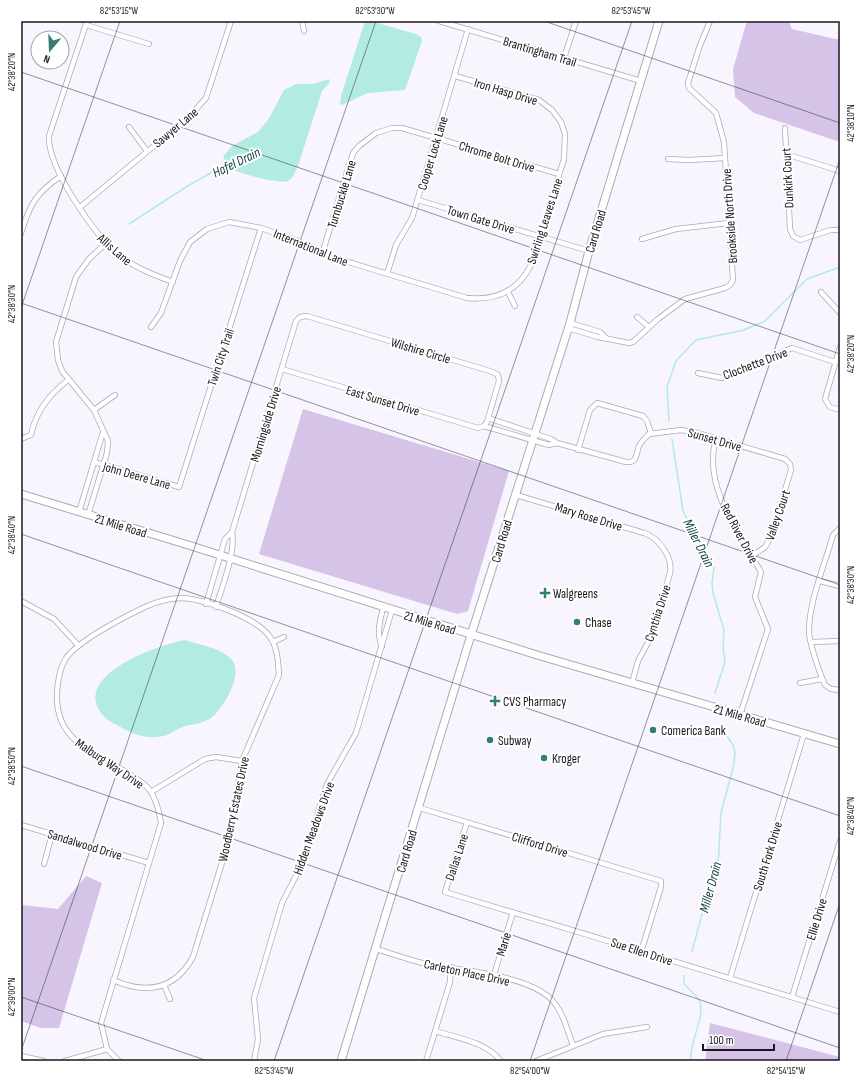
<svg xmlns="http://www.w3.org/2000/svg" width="861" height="1082" viewBox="0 0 861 1082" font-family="'Sofia Sans Condensed',sans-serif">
<rect width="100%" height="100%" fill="#f9f5fe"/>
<g fill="#d5c4e7">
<polygon points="749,21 789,21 792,29 835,39 840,39 840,142 754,113 735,97 733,69 746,24"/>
<polygon points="303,409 509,471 468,611 457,614 259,554"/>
<polygon points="86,876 102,883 59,1028 41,1028 21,1021 21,905 58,909"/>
<polygon points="710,1023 840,1057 840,1061 705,1061"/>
</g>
<g fill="#b2ebe1">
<polygon points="365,21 374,22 416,34 421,37 422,41 405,90 368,93 342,105 340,104 341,96"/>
<path d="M329,79L330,82L322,91L298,166C295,171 293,179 288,181C280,185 238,173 229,168L223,157L232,146L258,132L268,120L284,90L296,84H313Z"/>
<path d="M185,640C199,645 222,648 232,660C244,674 223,709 211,718C204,723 194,724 186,726C180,727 175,731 169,734C155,740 139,737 126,730C118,725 106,721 101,713C73,674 159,645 185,640Z"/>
</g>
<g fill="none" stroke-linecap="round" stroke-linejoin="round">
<g stroke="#b2ebe1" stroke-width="1.5">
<polyline points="129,224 186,187 228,163"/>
<polyline points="669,421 667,387 676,361 696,340 744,330 765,321 807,279 840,267"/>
<polyline points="672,439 683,511 714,568 712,583 713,593 724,630 723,648 725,662 715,693"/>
<polyline points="692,951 706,900 718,866 721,813 734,764 735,752 733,745 723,730"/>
<path d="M684,976V983C688,990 695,993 699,1000C707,1016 688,1042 691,1061"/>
</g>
<defs>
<g id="street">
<path d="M87,21L49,136C47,166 95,237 119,255C135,268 154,275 173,282"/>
<polyline points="302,21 304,31"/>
<polyline points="439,21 641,81"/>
<polyline points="86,25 149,44"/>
<polyline points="564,58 576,21"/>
<polyline points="129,127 147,151"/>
<polyline points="785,128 790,229 793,236 800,240 831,230 840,230"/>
<polyline points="786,154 840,171"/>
<polyline points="668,159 689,160 725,158"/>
<polyline points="418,200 589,251"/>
<polyline points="80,207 188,118 206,98 231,21"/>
<path d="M21,233C30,204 36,193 61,176"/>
<polyline points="642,239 676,229 729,223"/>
<polyline points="322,254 353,153 359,146 376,133 392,128 402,128 559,174"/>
<polyline points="387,274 396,245 412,218 468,29"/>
<polyline points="508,292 515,306"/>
<polyline points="821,292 840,313"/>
<polyline points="637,317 649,327"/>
<polyline points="570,323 600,332 606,338"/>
<path d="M151,327L161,313L180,261L190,242L207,229L229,222L261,228L296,240L322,254L467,298C496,301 518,291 531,265L564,159L565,134L561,122L552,110L539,100L455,76"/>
<polyline points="568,328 598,337 629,343 633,342 658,319 685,299 725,288 730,285 733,280 724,142 716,113 689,88 688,83 699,48 710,21"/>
<polyline points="840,347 825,399 830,407 840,410"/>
<polyline points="698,373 722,378 792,348 835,362"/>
<polyline points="94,410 115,395"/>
<path d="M488,418L551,439L557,443L626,462C639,463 635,453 640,444C643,440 646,437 649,434L681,430L694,432L785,459L790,464L791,470L770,539L765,547L752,556"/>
<polyline points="484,426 549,445 557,443"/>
<path d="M21,439L31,435C36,411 49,395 68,380"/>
<path d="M716,439C702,485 739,534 761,572L755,597L768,629L740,715"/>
<polyline points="578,450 590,410 597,403 643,416 647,421 651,433"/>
<polyline points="94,462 179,487 261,228"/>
<path d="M516,495L644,533C659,538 673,557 670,573L651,637L638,661L632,683"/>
<polyline points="79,512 103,432"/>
<polyline points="88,515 107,453 108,441 94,410 62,371 58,360 56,342 76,277 89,259 105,244"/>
<path d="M840,528L833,535C825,564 809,601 809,631C809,643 820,674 825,685L831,689L840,690"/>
<polyline points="820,581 840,586"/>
<polyline points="21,601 54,619 78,645"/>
<polyline points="206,604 225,539 232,532"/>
<path d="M216,607C222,587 236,552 232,532L296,321L300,317L307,316L493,372L498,375L499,381L487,422L484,426L478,428L282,369"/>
<polyline points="273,642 284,637"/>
<polyline points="812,642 840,641"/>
<path d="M382,646C376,633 380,621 383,608"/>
<polyline points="800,683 822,679"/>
<polyline points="151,792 205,759 216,757 242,761"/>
<polyline points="420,808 661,881 661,887 641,952"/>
<path d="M467,822L445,892C577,931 708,972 840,1012"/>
<polyline points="21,825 149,863"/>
<polyline points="44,864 52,834"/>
<path d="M376,949C393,954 409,960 426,964C459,970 527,975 551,999C563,1011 567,1030 573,1045"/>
<polyline points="494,975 513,912"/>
<polyline points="730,978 804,734"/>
<path d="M113,980C145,994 174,991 193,957L228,843L242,761L279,675C278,663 278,648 270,637C257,618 207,600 184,598C171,598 156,602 145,607C126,616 75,642 65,660C62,665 59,676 58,683C48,748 106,754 144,784C155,793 159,810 161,823L101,1023L107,1049L119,1061"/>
<polyline points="164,985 170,999"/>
<polyline points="792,997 840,841"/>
<path d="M435,1031C458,1038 486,1042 501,1061"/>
<polyline points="21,1056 44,1061"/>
<polyline points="65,1061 107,1049"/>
<polyline points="254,1061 258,1039 254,998 282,903 301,866 327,784 356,733 392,610"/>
<polyline points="426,1061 450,982 451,967"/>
<polyline points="536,1061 603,1034 647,1027"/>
</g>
<g id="secondary">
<polyline points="21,494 185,544 537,655 840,744"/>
<polyline points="341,1061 471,635 570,323 589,251 659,21"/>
</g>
</defs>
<use href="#street" stroke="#aea8b5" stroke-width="6"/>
<use href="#secondary" stroke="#aea8b5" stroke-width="9"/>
<use href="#street" stroke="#fff" stroke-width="4.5"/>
<use href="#secondary" stroke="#fff" stroke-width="7"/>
</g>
<path fill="none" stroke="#1a171c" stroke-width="1" stroke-opacity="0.45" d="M544,21L840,123M21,72L840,354M21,303L840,585M21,308L120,21M21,534L840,816M21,766L840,1048M21,997L208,1061M21,1051L376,21M274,1061L632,21M530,1061L840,159M786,1061L840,903"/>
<g fill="#367c72" stroke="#fff" stroke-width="1.5">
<path d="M543 587h4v4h4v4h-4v4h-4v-4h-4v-4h4z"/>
<circle cx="577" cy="622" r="4"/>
<path d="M493 695h4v4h4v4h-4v4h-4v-4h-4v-4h4z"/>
<circle cx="653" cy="730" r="4"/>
<circle cx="490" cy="740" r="4"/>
<circle cx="544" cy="758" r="4"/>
</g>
<g text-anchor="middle" stroke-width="4" stroke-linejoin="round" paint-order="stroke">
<g font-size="13" fill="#1a171c" stroke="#fff">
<text transform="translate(540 51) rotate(17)" y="5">Brantingham Trail</text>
<text transform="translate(506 91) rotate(17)" y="5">Iron Hasp Drive</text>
<text transform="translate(175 127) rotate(-40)" y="5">Sawyer Lane</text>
<text transform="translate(432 153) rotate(-73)" y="5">Cooper Lock Lane</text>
<text transform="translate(497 156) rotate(17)" y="5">Chrome Bolt Drive</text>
<text transform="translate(787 178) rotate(-93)" y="5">Dunkirk Court</text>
<text transform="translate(341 194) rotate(-73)" y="5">Turnbuckle Lane</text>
<text transform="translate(729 216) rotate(-94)" y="5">Brookside North Drive</text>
<text transform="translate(481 219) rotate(17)" y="5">Town Gate Drive</text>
<text transform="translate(544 221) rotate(-72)" y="5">Swirling Leaves Lane</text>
<text transform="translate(595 231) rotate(-73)" y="5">Card Road</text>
<text transform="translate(311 247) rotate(22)" y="5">International Lane</text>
<text transform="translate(115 249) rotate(41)" y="5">Allis Lane</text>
<text transform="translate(421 350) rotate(17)" y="5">Wilshire Circle</text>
<text transform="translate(220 357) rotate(-72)" y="5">Twin City Trail</text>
<text transform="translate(755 363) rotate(-21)" y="5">Clochette Drive</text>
<text transform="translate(383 400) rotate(17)" y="5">East Sunset Drive</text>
<text transform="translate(265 424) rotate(-73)" y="5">Morningside Drive</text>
<text transform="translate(715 439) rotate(16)" y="5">Sunset Drive</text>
<text transform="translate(137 475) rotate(16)" y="5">John Deere Lane</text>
<text transform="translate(777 515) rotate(-71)" y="5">Valley Court</text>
<text transform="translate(589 516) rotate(17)" y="5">Mary Rose Drive</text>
<text transform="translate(121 525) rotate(17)" y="5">21 Mile Road</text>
<text transform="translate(740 533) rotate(62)" y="5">Red River Drive</text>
<text transform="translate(501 541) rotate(-73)" y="5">Card Road</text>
<text transform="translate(657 613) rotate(-72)" y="5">Cynthia Drive</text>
<text transform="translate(430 622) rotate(17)" y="5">21 Mile Road</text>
<text transform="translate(740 715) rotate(16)" y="5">21 Mile Road</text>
<text transform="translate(110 763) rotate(34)" y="5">Malburg Way Drive</text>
<text transform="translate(233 809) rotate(-78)" y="5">Woodberry Estates Drive</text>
<text transform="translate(313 828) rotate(-70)" y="5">Hidden Meadows Drive</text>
<text transform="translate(85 844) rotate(17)" y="5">Sandalwood Drive</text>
<text transform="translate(540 844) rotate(17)" y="5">Clifford Drive</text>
<text transform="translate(406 851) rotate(-73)" y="5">Card Road</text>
<text transform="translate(767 856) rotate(-73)" y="5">South Fork Drive</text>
<text transform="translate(456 857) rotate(-72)" y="5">Dallas Lane</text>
<text transform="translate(816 919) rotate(-73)" y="5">Ellie Drive</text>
<text transform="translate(503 944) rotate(-73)" y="5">Marie</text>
<text transform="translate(642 951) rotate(18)" y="5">Sue Ellen Drive</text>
<text transform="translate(467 972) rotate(12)" y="5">Carleton Place Drive</text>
</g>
<g font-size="13" fill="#1a171c" stroke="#fff" text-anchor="start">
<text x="553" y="598">Walgreens</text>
<text x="585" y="627">Chase</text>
<text x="503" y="706">CVS Pharmacy</text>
<text x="661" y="735">Comerica Bank</text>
<text x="498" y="745">Subway</text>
<text x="552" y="763">Kroger</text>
</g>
<g font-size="14" font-style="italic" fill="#12453e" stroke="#fff">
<text transform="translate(236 162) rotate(-26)" y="5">Hafel Drain</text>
<text transform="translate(699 543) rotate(63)" y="5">Miller Drain</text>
<text transform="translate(710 887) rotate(-75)" y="5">Miller Drain</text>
</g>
</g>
<rect width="861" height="1082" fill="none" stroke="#ffffff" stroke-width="44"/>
<g transform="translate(50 50) rotate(199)"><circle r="19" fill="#ffffff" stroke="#a3a2a4"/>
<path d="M0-3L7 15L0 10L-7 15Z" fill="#367c72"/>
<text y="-6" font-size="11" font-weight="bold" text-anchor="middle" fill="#1a171c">N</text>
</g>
<path d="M703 1044v6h71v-6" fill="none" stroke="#1a171c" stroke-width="2"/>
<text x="709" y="1044" font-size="12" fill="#1a171c" stroke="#ffffff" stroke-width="3" paint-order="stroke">100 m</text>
<rect x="22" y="22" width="817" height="1038" fill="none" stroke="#1a171c" stroke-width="1.5"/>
<g font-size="10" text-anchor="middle" fill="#1a171c">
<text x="119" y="14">82°53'15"W</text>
<text x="375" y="14">82°53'30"W</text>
<text x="631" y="14">82°53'45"W</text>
<text transform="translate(11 72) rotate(-90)" y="4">42°38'20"N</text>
<text transform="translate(850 123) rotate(-90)" y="4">42°38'10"N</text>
<text transform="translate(11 304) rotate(-90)" y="4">42°38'30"N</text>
<text transform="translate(850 354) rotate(-90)" y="4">42°38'20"N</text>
<text transform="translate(11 535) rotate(-90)" y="4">42°38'40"N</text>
<text transform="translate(850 585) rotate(-90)" y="4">42°38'30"N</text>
<text transform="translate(11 766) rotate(-90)" y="4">42°38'50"N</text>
<text transform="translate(850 816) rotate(-90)" y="4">42°38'40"N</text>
<text transform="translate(11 997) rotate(-90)" y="4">42°39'00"N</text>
<text x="274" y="1074">82°53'45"W</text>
<text x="530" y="1074">82°54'00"W</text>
<text x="786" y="1074">82°54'15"W</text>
</g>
</svg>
